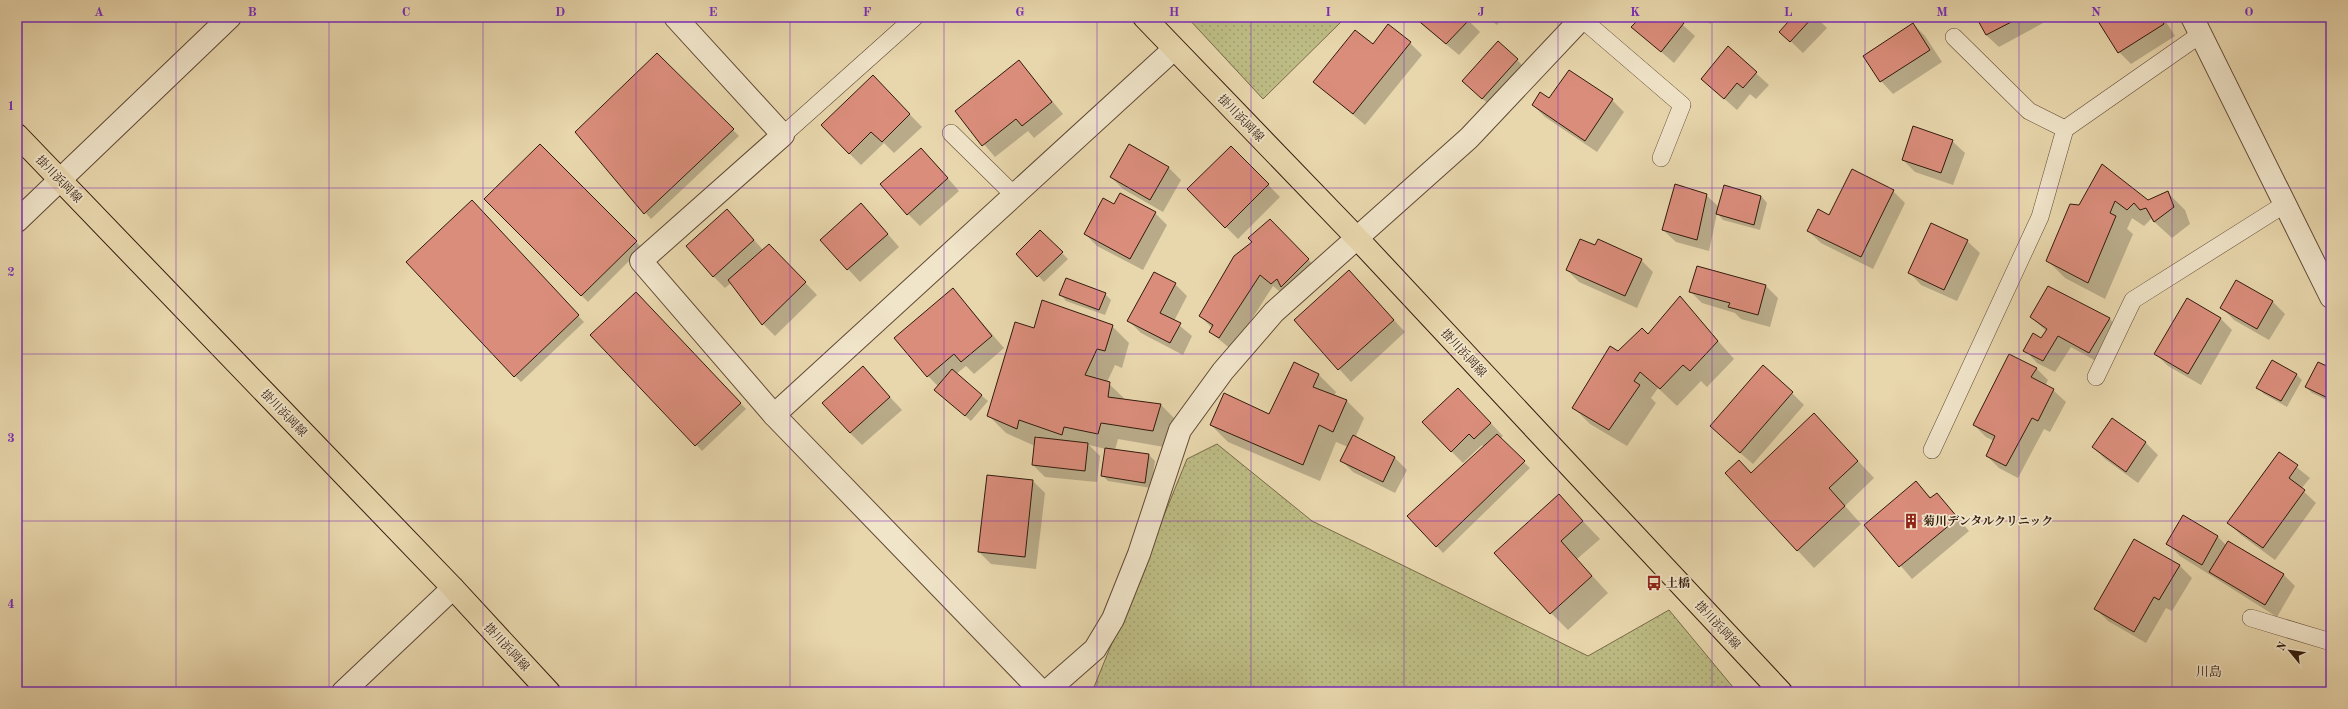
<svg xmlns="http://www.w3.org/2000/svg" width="2348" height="709" viewBox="0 0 2348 709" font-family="'Old Standard TT','Noto Serif JP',serif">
<defs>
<pattern id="grass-dots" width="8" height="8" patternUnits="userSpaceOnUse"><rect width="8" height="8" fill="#bdbc84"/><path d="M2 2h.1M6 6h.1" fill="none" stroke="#a3a171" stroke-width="1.8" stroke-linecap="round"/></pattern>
</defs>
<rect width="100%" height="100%" fill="#e8d6ac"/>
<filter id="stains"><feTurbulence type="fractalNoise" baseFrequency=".005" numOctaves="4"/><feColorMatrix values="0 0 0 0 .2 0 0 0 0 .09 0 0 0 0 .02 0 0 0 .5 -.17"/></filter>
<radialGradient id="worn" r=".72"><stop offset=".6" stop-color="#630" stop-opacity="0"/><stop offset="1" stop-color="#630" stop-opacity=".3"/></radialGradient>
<g fill="url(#grass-dots)" stroke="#786b48">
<polygon points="1187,17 1346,17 1263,99"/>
<polygon points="1217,444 1312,521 1588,656 1669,610 1737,692 1092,692 1187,459"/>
</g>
<g fill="#0003" fill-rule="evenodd">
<polygon points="1413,17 1465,17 1480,32 1459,55"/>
<polygon points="1486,17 1503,17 1497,25"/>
<polygon points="1642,17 1674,17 1695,36 1674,63 1633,27"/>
<polygon points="1703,17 1716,17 1710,24"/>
<polygon points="1782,17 1816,17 1827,28 1803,53 1781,32 1789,23"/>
<polygon points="1978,17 2040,17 2043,23 1999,47 1986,35"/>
<polygon points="2100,17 2163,17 2175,36 2131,64 2119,52"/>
<polygon points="1913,24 1925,36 1942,62 1893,94 1881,81"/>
<polygon points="1410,43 1422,55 1365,125 1315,82 1373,45"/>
<polygon points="1728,48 1769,85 1756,99 1750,94 1737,110 1702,79"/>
<polygon points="657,54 739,136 651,219 576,132"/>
<polygon points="1517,60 1529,72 1495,110 1476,93"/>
<polygon points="1019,61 1063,114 1034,138 1028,131 995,157 956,112"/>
<polygon points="1569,71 1612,100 1624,112 1597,152 1545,117 1533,105 1550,99"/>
<polygon points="885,89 922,127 894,153 884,143 861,165 849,153"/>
<polygon points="1952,141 1965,153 1953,185 1915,172 1903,160"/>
<polygon points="540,145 642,248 588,302 486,199"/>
<polygon points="1129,146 1169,168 1181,180 1163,212 1123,189 1111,177"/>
<polygon points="1231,147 1280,197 1238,239 1188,189"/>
<polygon points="933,161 959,191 920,226 908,214"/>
<polygon points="2103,165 2147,202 2168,193 2185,210 2190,224 2172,238 2151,219 2144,226 2132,218 2127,229 2133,234 2105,299 2065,278 2048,261"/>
<polygon points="1893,191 1905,203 1873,269 1821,243 1808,231"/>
<polygon points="1706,195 1719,207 1761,196 1767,203 1760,230 1723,220 1717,213 1709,251 1676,242 1663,230"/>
<polygon points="1115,205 1155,213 1167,225 1143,270 1097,246 1085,234"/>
<polygon points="478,208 584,322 521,382 515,376"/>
<polygon points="873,217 899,247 860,282 821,240"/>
<polygon points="739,223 763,250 769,245 817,295 775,336 763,324 731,283 725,288 713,276"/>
<polygon points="1040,231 1068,259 1044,282 1017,254"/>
<polygon points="1282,232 1320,272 1284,295 1273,286 1232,350 1210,332 1212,328 1200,316"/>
<polygon points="1967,241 1980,253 1957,301 1921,285 1909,272"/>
<polygon points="1595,247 1641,260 1653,272 1637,308 1579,282 1567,270"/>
<polygon points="1349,271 1405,332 1351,382 1295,320"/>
<polygon points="2237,282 2273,302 2285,314 2269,340 2234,320 2222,308"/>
<polygon points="1175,284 1187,296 1174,321 1192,336 1183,355 1141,333 1129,321"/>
<polygon points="1766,286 1778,298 1770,327 1741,319 1735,313 1702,303 1690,291"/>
<polygon points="953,289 1004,348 974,374 966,366 956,374 988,401 971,421 942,396 939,387 928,376"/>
<polygon points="1060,294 1105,294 1111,300 1105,315 1066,301"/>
<polygon points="1680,298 1734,359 1707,387 1701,381 1677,406 1658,388 1651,398 1656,403 1627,446 1590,424 1573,407 1619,353 1648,335"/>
<polygon points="642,299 746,409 702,451 592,335"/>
<polygon points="2031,317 2109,318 2121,331 2101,364 2071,347 2055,372 2037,363 2025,350 2042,339 2046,331"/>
<polygon points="2220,318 2232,330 2201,385 2168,366 2156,354"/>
<path d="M1112,326L1129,343L1122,368L1115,365L1107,382L1127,401L1161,405L1178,422L1170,448L1118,439L1115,450L1149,455L1155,461L1151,488L1108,481L1102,475L1106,449L1089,445L1100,456L1097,482L1045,477L1033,465L1035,446L1006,433L989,416L1034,329ZM1036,436L1043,438H1036Z"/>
<polygon points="2318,363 2331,369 2331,402 2312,393 2306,387"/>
<polygon points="1295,364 1319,375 1336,392 1334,396 1347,401 1364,418 1355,438 1395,458 1407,470 1395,493 1353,472 1341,460 1348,447 1336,442 1320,481 1228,442 1211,425 1269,415"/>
<polygon points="863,368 902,410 862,445 850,433"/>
<polygon points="2036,368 2048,380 2045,386 2053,390 2066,402 2050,432 2044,429 2018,478 1999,468 1987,456 1994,441 1986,437 1974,425"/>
<polygon points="2296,374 2302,380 2287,407 2264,394 2258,388"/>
<polygon points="1792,393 1804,405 1753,464 1723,438"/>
<polygon points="1470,401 1503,436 1500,439 1530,468 1443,553 1409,516 1484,447 1482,445 1463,463 1451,451"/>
<polygon points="2112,419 2146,443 2158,455 2138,483 2105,459 2093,447"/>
<polygon points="1831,432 1874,478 1845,506 1861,524 1814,568 1726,474 1739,461 1752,473"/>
<polygon points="2279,453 2310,478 2301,489 2316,503 2275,560 2241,535 2229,523"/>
<polygon points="1033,481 1045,493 1036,569 991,564 979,552"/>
<polygon points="1916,482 1931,498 1937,494 1969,531 1912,579 1866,525"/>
<polygon points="1559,496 1600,539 1577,559 1608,593 1568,630 1551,613"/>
<polygon points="2184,517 2218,537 2226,545 2283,574 2295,586 2277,617 2180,556 2168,544"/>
<polygon points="2135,540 2180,566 2192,578 2172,611 2166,608 2146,643 2108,621 2096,609"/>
</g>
<g fill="#da8d7b" stroke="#321a0c">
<polygon points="1414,17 1466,17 1469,20 1446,44"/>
<polygon points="1641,17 1675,17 1684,23 1661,52 1631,27"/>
<polygon points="1782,17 1813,17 1790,42 1779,32 1788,22"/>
<polygon points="1976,17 2021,17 1986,35"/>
<polygon points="2098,17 2160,17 2164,24 2118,53 2096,18"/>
<polygon points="1913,23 1930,50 1880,82 1863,56"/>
<polygon points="1388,24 1411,42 1353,114 1313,82 1355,30 1373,44"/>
<polygon points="1498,41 1518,59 1482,99 1462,81"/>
<polygon points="1728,46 1757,72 1743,88 1737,83 1724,99 1701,79"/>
<polygon points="657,53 734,129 644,214 575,132"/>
<polygon points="1019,60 1052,102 1022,126 1016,119 982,146 955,111"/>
<polygon points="1569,70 1613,99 1585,141 1532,105 1540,92 1549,98"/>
<polygon points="873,75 910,114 882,142 871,132 849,154 821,125"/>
<polygon points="1913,126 1953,140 1941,173 1902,160"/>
<polygon points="540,144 637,241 581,296 484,199"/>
<polygon points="1129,144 1169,167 1150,200 1110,177"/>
<polygon points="1231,146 1269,184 1225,228 1187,189"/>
<polygon points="921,148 948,178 907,215 880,184"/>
<polygon points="2102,164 2148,200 2168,191 2174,207 2154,222 2146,208 2140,210 2134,203 2127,210 2115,201 2110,213 2116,216 2088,283 2046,261 2070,204 2079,205"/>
<polygon points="1852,169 1894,190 1861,257 1807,231 1818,209 1829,215"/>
<polygon points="1675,184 1707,194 1697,240 1662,230"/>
<polygon points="1724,185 1761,196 1754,225 1716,214"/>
<polygon points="1120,193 1156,212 1130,259 1084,234 1103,198 1114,204"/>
<polygon points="472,200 579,315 514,377 406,262"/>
<polygon points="861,203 888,234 847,270 820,240"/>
<polygon points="727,209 754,240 713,277 686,246"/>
<polygon points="1270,219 1309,259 1281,287 1277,279 1271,284 1260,275 1219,338 1209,332 1213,325 1199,316 1234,256 1252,242 1248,238"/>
<polygon points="1931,223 1968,240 1944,290 1908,273"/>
<polygon points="1040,230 1063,252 1037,277 1016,254"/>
<polygon points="1580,239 1595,245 1598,239 1642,259 1625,296 1566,270"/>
<polygon points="769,244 806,282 762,325 728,280"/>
<polygon points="1697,266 1766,285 1758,315 1728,307 1730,303 1689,292"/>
<polygon points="1349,270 1394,320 1338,370 1294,320"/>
<polygon points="1154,272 1176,283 1160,313 1181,323 1170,343 1127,321"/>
<polygon points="1066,278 1106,293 1099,310 1059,295"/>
<polygon points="2236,280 2273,301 2257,329 2220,308"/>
<polygon points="2048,286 2110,318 2089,353 2058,336 2043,361 2023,351 2033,333 2041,338 2047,329 2030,317"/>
<polygon points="953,288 992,336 961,362 954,354 927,377 894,338"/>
<polygon points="636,292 741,403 695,446 590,335"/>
<polygon points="1680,296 1718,341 1690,371 1683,365 1660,389 1640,372 1634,381 1640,385 1609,430 1572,408 1610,346 1618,351 1642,328 1648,334"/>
<polygon points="2187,298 2221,318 2188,374 2154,354"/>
<polygon points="1042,300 1113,325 1105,351 1097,349 1085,375 1110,382 1108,397 1161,404 1153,431 1101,423 1098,434 1064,427 1062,435 1019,420 1017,429 987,416 1015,322 1034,328"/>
<polygon points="2009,354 2037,368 2031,377 2054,389 2038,421 2032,418 2006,466 1986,456 1995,436 1973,425"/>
<polygon points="2272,360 2297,374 2281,401 2256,388"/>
<polygon points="1294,362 1319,374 1313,387 1347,400 1333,432 1319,425 1303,465 1210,425 1224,393 1269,414"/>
<polygon points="2318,362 2331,368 2330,399 2305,387"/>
<polygon points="1763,365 1793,392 1740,453 1710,426"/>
<polygon points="863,366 890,397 850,433 822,403"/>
<polygon points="952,369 982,395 965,416 934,390"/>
<polygon points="1458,388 1491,423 1474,439 1469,434 1451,452 1422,422"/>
<polygon points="1814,413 1858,461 1829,488 1845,506 1797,551 1725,473 1739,460 1751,473"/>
<polygon points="2112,418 2146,442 2126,472 2092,447"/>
<polygon points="1497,434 1525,461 1436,547 1407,516"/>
<polygon points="1353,435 1395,457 1383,482 1340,461"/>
<polygon points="1035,437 1088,443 1085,471 1032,465"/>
<polygon points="1105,448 1149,454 1145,483 1101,476"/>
<polygon points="2279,452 2298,465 2289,478 2305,490 2263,548 2227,523"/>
<polygon points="987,475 1033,480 1025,557 978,552"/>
<polygon points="1916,481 1930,498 1937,493 1958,518 1899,567 1864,525"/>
<polygon points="1559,494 1583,521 1561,541 1592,576 1550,614 1494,553"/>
<polygon points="2183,515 2218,536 2202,565 2166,544"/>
<polygon points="2134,539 2180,565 2159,600 2154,597 2134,632 2094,609"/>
<polygon points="2228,541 2284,574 2265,605 2209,572"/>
</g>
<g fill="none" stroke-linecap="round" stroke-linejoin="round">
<defs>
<g id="service">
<polyline points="1582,19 1682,105 1661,158"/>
<polyline points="1954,37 2029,111 2065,129"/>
<polyline points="951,133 1014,195"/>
<polyline points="783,135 915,17"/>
<polyline points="2096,377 2133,300 2285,204"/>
<polyline points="1932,450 2040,217 2065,129 2201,34"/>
<polyline points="2251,618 2331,642"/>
</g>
<g id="minor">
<polyline points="675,17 783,135 641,261 774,415 1042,692"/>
<polyline points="17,221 230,17"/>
<polyline points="774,415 1174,49"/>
<polyline points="343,692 453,588"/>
<polyline points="1046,692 1095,649 1113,619 1139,554 1180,430 1223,371 1274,312 1469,138 1583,17"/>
</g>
<polyline id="tertiary" points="2192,17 2331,297"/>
<g id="primary">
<polyline points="1144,17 1357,238 1781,692"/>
<polyline points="17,135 453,588 549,692"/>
</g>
</defs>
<use href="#service" stroke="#604934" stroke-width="18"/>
<use href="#minor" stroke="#604934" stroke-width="24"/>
<use href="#tertiary" stroke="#604934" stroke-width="24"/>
<use href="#primary" stroke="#321a0c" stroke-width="24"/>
<use href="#service" stroke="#f0e4c9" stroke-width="17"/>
<use href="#minor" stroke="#f0e4c9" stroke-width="22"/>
<use href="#tertiary" stroke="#f0e4c9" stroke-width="22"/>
<use href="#primary" stroke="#e8d6ac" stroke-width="22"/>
</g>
<path fill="none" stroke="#7b2cbf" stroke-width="1" stroke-opacity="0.55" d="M176,17V692M329,17V692M483,17V692M636,17V692M790,17V692M944,17V692M1097,17V692M1251,17V692M1404,17V692M1558,17V692M1712,17V692M1865,17V692M2019,17V692M2172,17V692M17,188H2331M17,354H2331M17,521H2331"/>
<defs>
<symbol id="building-bare" viewBox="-9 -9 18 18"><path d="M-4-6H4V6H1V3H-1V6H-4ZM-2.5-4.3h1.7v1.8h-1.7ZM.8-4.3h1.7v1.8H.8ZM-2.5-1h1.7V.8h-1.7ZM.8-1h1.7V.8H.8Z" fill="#8f2418" stroke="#f0e4c9" stroke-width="2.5" paint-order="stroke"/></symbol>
<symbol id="bus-bare" viewBox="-9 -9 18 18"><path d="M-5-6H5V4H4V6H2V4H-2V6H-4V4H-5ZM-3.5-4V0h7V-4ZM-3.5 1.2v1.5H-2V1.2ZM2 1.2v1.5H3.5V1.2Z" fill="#8f2418" stroke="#f0e4c9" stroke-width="2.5" paint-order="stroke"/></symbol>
</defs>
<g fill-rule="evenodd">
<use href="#building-bare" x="1900" y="510" width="22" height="22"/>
<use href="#bus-bare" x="1643" y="572" width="22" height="22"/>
</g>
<g text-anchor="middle" stroke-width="3.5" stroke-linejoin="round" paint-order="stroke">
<g font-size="12" fill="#321a0c" stroke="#f0e4c9">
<text transform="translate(1241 118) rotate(46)" y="4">掛川浜岡線</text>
<text transform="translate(59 179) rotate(46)" y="4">掛川浜岡線</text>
<text transform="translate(1464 353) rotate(47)" y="4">掛川浜岡線</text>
<text transform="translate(284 413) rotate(46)" y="4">掛川浜岡線</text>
<text transform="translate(1718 625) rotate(47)" y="4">掛川浜岡線</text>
<text transform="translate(507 647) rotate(47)" y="4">掛川浜岡線</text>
</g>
<g font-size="12" font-weight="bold" fill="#321a0c" stroke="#f0e4c9" text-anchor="start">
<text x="1923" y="525">菊川デンタルクリニック</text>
<text x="1666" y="587">土橋</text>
</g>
<g font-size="13" fill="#321a0c" stroke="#f0e4c9">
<text x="2209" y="676">川島</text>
</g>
</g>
<rect width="2348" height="709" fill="none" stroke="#e8d6ac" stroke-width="44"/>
<g transform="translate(2290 651) rotate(299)" stroke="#f0e4c9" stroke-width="3" paint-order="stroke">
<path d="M0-3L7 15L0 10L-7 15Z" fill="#321a0c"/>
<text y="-6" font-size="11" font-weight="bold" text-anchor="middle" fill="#321a0c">N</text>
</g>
<rect x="22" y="22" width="2304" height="665" fill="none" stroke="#7b2cbf" stroke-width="1.5"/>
<g font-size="13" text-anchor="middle" font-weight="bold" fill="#7b2cbf">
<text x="99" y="16">A</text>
<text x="252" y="16">B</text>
<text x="406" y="16">C</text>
<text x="560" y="16">D</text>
<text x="713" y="16">E</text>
<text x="867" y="16">F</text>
<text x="1020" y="16">G</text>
<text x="1174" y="16">H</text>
<text x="1328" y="16">I</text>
<text x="1481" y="16">J</text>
<text x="1635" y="16">K</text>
<text x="1788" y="16">L</text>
<text x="1942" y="16">M</text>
<text x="2096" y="16">N</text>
<text x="2249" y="16">O</text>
<text x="11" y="110">1</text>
<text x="11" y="276">2</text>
<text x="11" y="442">3</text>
<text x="11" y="608">4</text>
</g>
<rect width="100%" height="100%" filter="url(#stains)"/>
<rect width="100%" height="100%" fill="url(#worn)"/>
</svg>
